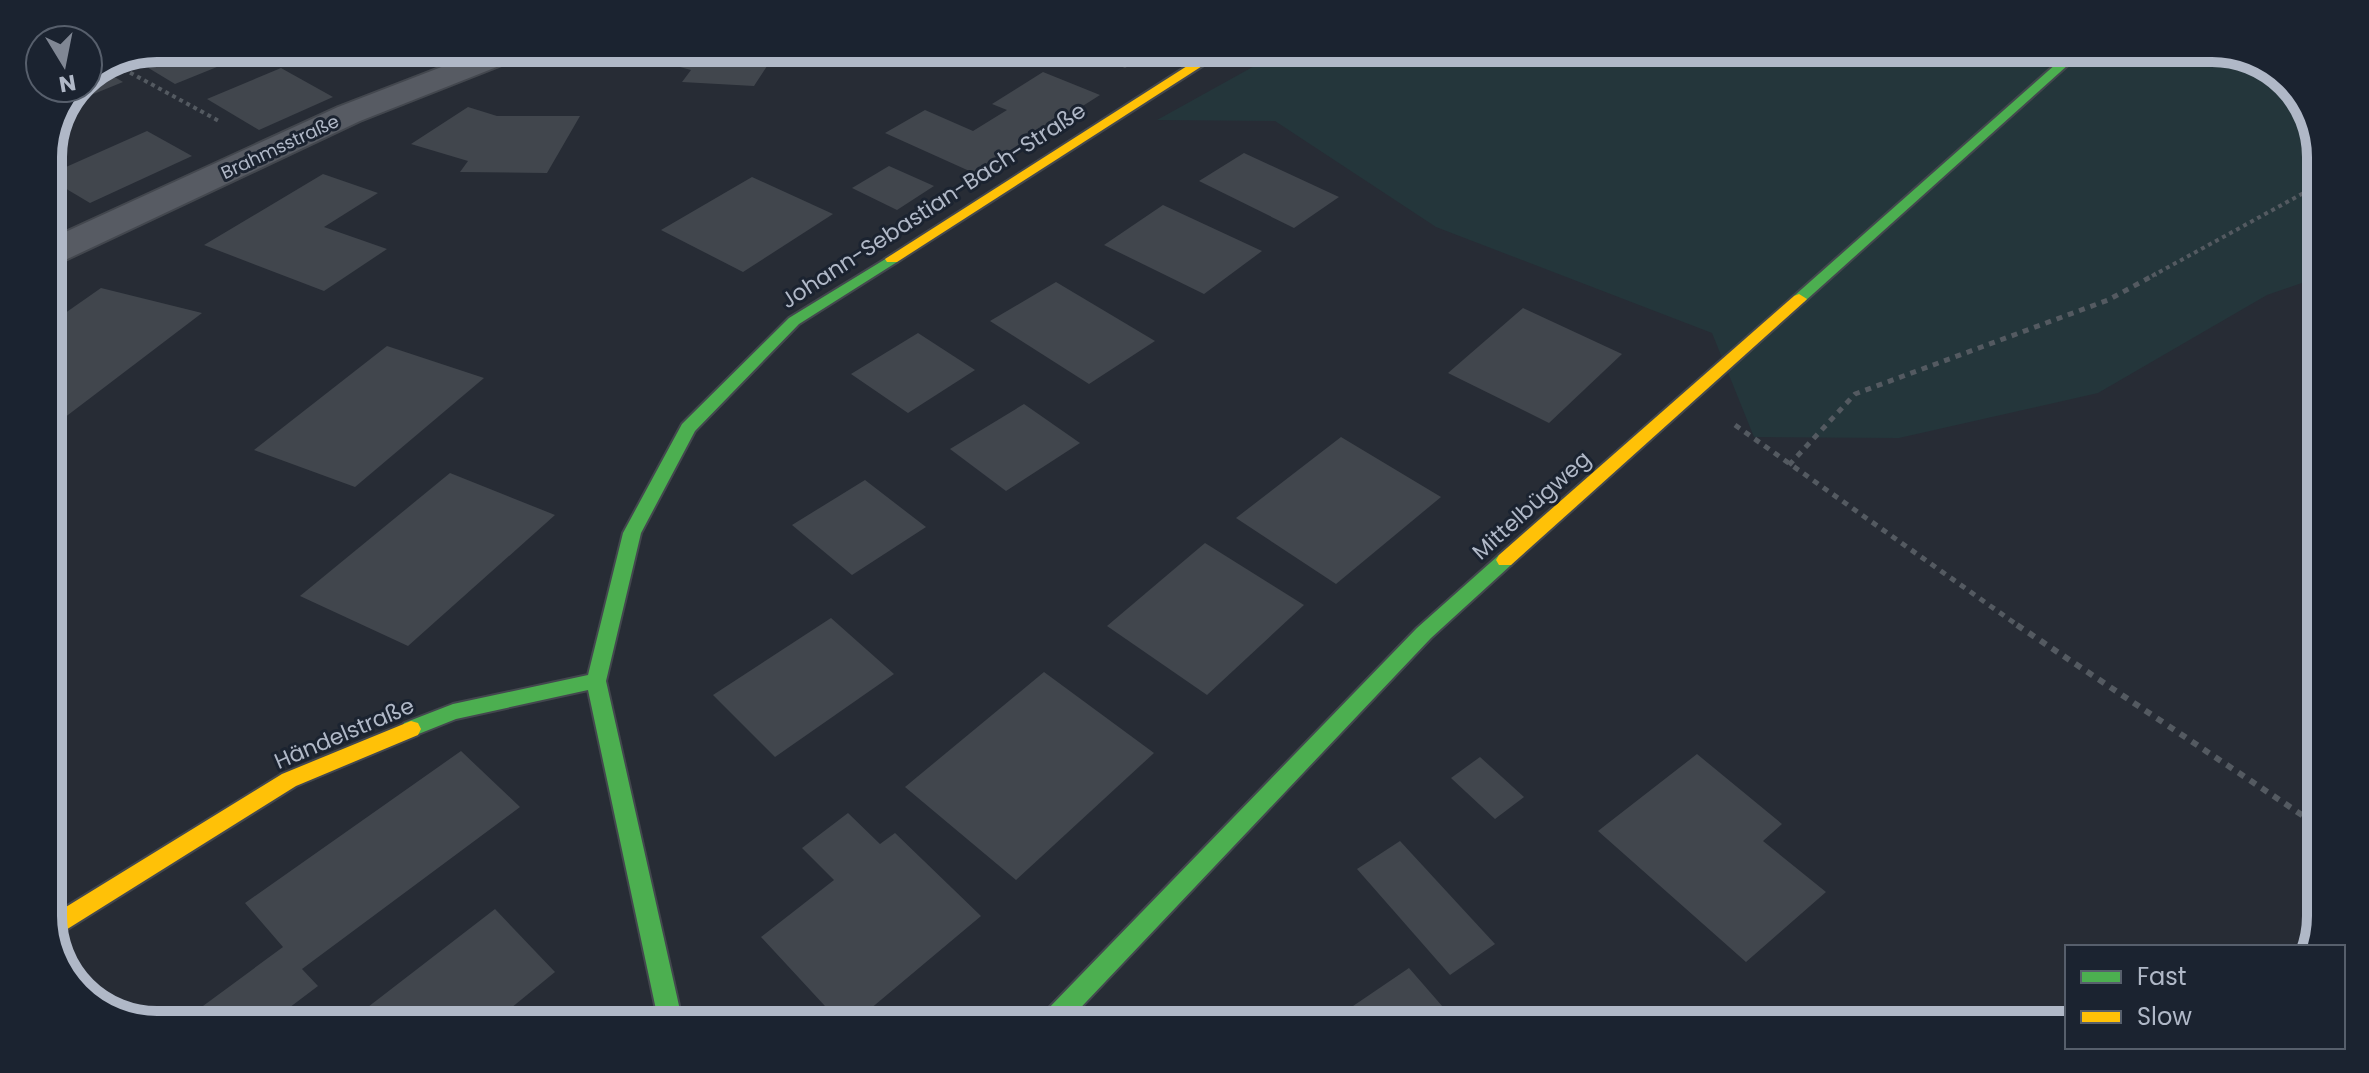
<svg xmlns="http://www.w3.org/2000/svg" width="2369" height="1073" viewBox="0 0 2369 1073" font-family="Poppins,sans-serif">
<rect width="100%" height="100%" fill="#272c35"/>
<polygon fill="#24363b" points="1278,53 2254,56 2302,96 2321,150 2319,277 2267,295 2098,393 1899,438 1754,437 1712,333 1436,227 1275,121 1157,120"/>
<g fill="#41464d">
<polygon points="157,48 239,48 249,54 175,84 132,58"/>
<polygon points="633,50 777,51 754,86 682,82 691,70 628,53"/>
<polygon points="1085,52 1152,52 1125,68"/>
<polygon points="281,68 333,97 259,130 207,99"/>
<polygon points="103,70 123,82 69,104 76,88 88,88 88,76"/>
<polygon points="1043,72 1100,95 976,174 885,133 925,110 973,131 1007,110 992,104"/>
<polygon points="468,107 497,116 580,116 547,173 460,172 468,161 411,144"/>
<polygon points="147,131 192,156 90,203 48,178 48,175"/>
<polygon points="1244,153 1339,197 1294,228 1199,181"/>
<polygon points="889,166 934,186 897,210 852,188"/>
<polygon points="323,174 378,193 324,227 387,249 324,291 204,245"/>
<polygon points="752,177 833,214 743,272 661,230"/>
<polygon points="1163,205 1262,251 1204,294 1104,245"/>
<polygon points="1056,282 1155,341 1089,384 990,321"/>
<polygon points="101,288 202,313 64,418 48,414 48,325"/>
<polygon points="1523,308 1622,354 1549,423 1448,373"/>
<polygon points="918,333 975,370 908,413 851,374"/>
<polygon points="387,346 484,378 355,487 254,450"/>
<polygon points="1024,404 1080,443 1006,491 950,449"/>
<polygon points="1341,437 1441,497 1336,584 1236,518"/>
<polygon points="450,473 555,515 408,646 300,596"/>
<polygon points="865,480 926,527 852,575 792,525"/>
<polygon points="1205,543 1304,605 1207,695 1107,626"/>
<polygon points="831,618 894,674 775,757 713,695"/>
<polygon points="1044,672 1154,753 1016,880 905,787"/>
<polygon points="461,751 520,807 302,969 318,986 277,1017 188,1017 283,947 245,903"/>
<polygon points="1697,754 1782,824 1763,841 1826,892 1746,962 1598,831"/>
<polygon points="1480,757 1524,797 1495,819 1451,778"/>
<polygon points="848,813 880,844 895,833 981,916 857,1020 837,1019 761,937 834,880 802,848"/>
<polygon points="1400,841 1495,944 1450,975 1357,869"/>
<polygon points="495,909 555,972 499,1018 355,1017"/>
<polygon points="1409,968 1456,1022 1331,1021"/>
</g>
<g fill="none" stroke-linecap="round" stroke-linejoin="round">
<defs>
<polygon id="street" points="488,49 531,50 527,55 360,121 61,262 48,265 48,240 338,107"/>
<g id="fast">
<polygon points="2065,56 2078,56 1804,302 1794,302 1794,296"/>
<polygon points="892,255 899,259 897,262 799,324 695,431 641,533 606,681 682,1019 658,1019 588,690 456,719 411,737 404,735 401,729 404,723 453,704 588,675 623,533 682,424 789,318"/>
<polygon points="1505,553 1511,555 1514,560 1511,565 1431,638 1069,1020 1041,1020 1045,1012 1417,628 1499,555"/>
</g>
<g id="slow">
<polygon points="1209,52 1224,52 897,262 887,262 885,259"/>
<polygon points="1799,294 1807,299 1804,302 1511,565 1499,565 1496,560 1499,555 1794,296"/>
<polygon points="411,721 418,723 421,729 418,735 296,786 53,938 48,918 282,774"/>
</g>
</defs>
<use href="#street" stroke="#43474e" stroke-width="4"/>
<use href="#fast" stroke="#43474e" stroke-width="4"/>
<use href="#slow" stroke="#43474e" stroke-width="4"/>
<g stroke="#545a61" stroke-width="4" stroke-dasharray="4 4" stroke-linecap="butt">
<polyline points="116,65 219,121"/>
<polyline points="2152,276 2320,184"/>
</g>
<g stroke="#545a61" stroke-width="5" stroke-dasharray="6 6" stroke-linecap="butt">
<polyline points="1735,425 2020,627"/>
<polyline points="1789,465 1855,394 2108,300 2156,274"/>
</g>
<polyline stroke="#545a61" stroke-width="6" stroke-dasharray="7 7" stroke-linecap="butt" points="2017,625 2314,823"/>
<use href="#street" fill="#575b63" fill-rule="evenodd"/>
<use href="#fast" fill="#4caf50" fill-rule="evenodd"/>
<use href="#slow" fill="#ffc107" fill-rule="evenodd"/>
</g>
<g text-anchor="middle" stroke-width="6" stroke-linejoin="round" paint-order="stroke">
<g font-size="18" fill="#b0b8c7" stroke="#1b2330">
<text transform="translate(280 147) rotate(-25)" y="6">Brahmsstraße</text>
</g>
<g font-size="22" fill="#b0b8c7" stroke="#1b2330">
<text transform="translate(933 205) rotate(-33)" y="8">Johann-Sebastian-Bach-Straße</text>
<text transform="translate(1531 505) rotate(-42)" y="8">Mittelbügweg</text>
<text transform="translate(344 733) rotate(-23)" y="8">Händelstraße</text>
</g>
</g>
<path d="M0 0H2369V1073H0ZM157 62H2212A95 95 0 0 1 2307 157V916A95 95 0 0 1 2212 1011H157A95 95 0 0 1 62 916V157A95 95 0 0 1 157 62Z" fill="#1b2330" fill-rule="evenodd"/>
<path fill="none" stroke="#b0b8c7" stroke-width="10" d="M157 62H2212A95 95 0 0 1 2307 157V916A95 95 0 0 1 2212 1011H157A95 95 0 0 1 62 916V157A95 95 0 0 1 157 62Z"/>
<rect x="2065" y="945" width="280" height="104" fill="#1b2330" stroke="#575f6c" stroke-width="2"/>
<rect x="2081" y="971" width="40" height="12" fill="#4caf50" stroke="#575f6c" stroke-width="2"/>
<text x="2137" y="985" font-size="24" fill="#b0b8c7">Fast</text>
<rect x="2081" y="1011" width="40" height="12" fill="#ffc107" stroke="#575f6c" stroke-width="2"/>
<text x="2137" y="1025" font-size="24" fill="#b0b8c7">Slow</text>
<g transform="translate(64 64) rotate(170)"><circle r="38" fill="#1b2330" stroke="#575f6c" stroke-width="2"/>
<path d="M0-6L14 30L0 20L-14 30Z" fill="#808794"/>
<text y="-12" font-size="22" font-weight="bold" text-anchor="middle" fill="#b0b8c7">N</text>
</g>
</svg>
